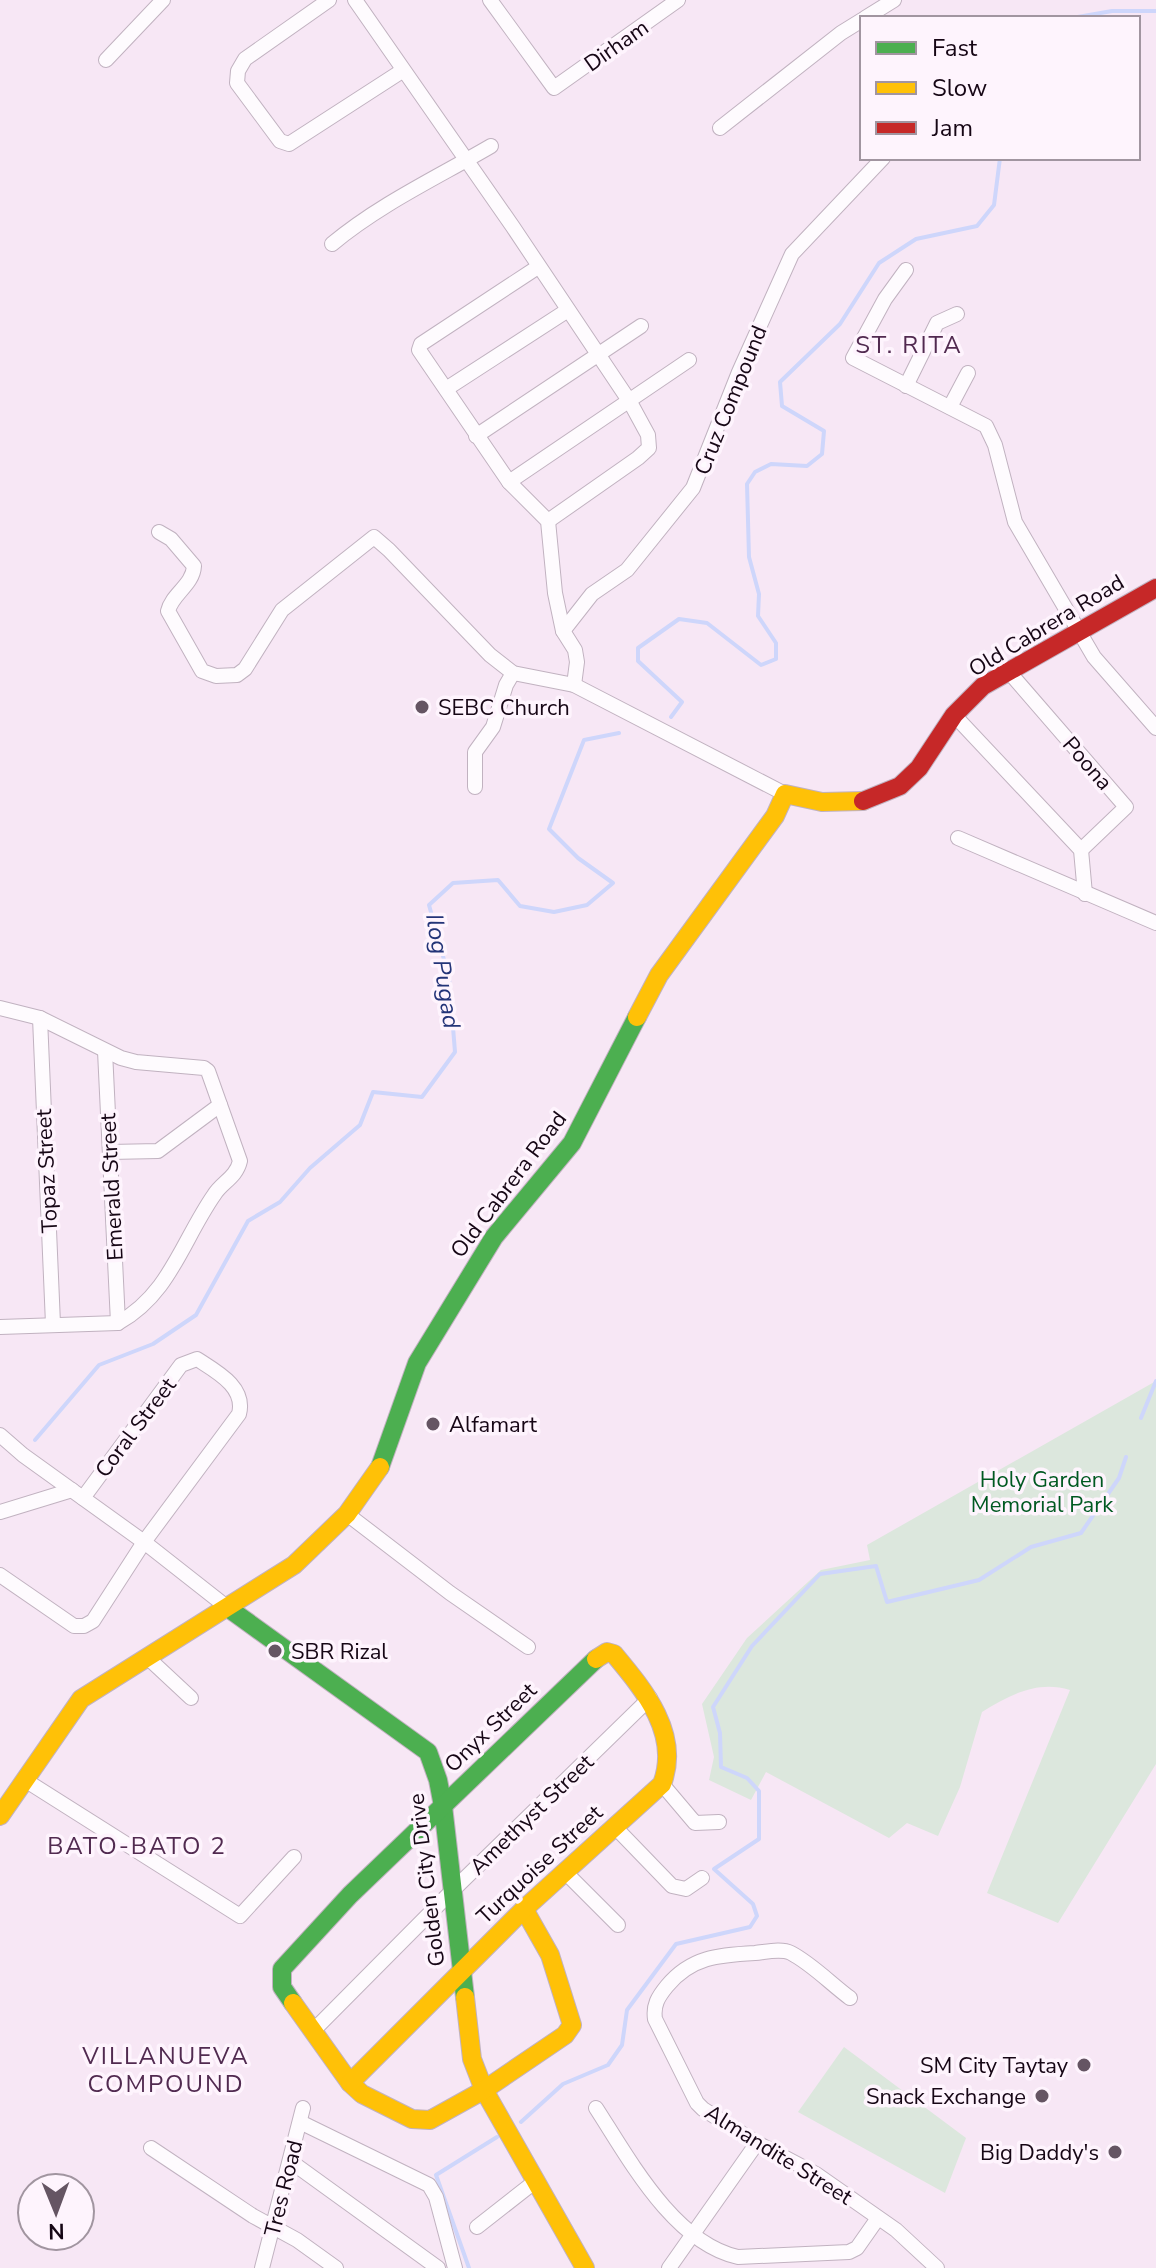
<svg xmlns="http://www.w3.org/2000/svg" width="1156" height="2268" viewBox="0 0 1156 2268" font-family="'Nunito Sans',sans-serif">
<rect width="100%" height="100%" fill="#f7e7f5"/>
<g fill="#dce7dd">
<path d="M1156,1381V1764L1058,1923L987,1893L1070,1690C1037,1680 1010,1695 982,1712L960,1787L938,1836L907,1823L889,1838L766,1772L751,1800L709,1780L714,1757L702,1704L747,1638L821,1570L870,1560L867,1545Z"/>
<polygon points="844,2047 966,2138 945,2193 798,2112"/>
</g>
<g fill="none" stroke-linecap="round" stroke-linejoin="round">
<g stroke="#ced6fb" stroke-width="4">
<polyline points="1072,18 1112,11 1156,11"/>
<polyline points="671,717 682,702 638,661 638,648 679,619 707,623 761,665 776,659 776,643 758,616 759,594 749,557 747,484 755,472 771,464 807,466 822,454 824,431 782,406 780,382 840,324 879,263 916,239 977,226 994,205 1000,158"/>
<polyline points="1141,1418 1156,1381"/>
<polyline points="35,1440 99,1365 153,1344 196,1315 248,1221 280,1202 310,1168 360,1125 373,1092 422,1097 455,1052 449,978 429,905 453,883 498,880 520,906 554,912 587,905 613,883 578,858 549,829 584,740 619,733"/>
<polyline points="521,2122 563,2084 608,2065 622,2045 627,2010 676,1944 750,1927 757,1916 753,1904 714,1869 759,1839 759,1791 747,1778 721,1767 720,1733 713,1707 752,1646 820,1574 876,1566 887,1602 979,1580 1031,1547 1081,1533 1119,1478 1126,1457"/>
<polyline points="469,2268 436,2175 497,2137"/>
</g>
<defs>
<g id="street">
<polyline points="329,0 245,59 238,71 237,83 280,141 289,144 402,71"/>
<polyline points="355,0 513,227 630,402 648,435 649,448 638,458 548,521"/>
<polyline points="490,0 554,88 678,0"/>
<polyline points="865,18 894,0"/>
<polyline points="106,60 163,0"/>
<polyline points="720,128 841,33 862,20"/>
<path d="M332,244C380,204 438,177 491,146"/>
<polyline points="538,267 421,344 419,350 509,482 548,521 555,593 563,631 575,650 577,662 574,685"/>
<polyline points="906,270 885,299 853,358 986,426 995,445 1015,522 1094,657 1156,728"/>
<polyline points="906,386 937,323 957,314"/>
<polyline points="446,389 568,310"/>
<polyline points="950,407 968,373"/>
<polyline points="476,436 641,326"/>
<polyline points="509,482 689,360"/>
<path d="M159,532L171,539L194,566C193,585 172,594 168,611L202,671L216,676L237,675L245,669L282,610L374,537L389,550L490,655L513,673L574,685L785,794"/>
<polyline points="563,631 592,594 627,570 693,488 739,372 792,254 883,158"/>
<polyline points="1009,672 1126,807 1081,850"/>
<polyline points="954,715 1081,850 1085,894"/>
<polyline points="475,787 475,752 493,727 506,685 513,673"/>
<polyline points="958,838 1156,923"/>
<path d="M0,1008L40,1018L121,1058L136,1062L204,1068L208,1071L240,1161C236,1178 222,1182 214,1195C182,1241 170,1294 118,1323L0,1327"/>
<polyline points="40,1018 53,1324"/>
<polyline points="105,1051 118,1323"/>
<polyline points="110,1152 158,1151 220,1105"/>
<polyline points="0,1435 23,1455 144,1542 228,1608"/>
<polyline points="0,1512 72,1490"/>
<polyline points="347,1514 450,1593 528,1647"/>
<path d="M0,1575L74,1626H84L93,1621L144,1542L239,1414C246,1387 217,1372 197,1359L181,1365L83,1498"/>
<polyline points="147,1657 191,1698"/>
<polyline points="25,1780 240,1916 294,1857"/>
<polyline points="662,1784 695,1823 719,1822"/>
<polyline points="614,1826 672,1886 686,1889 702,1878"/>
<polyline points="564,1871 618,1925"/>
<path d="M850,1998C831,1984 812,1964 791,1953C781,1948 766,1952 755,1953C718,1955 691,1957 667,1986C658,1997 653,2005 655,2019L697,2103L703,2109L757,2143L816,2174L896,2230L937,2268"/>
<polyline points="312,2032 452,1891 650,1698"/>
<path d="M596,2108C629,2159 674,2243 738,2257L849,2252L857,2248L878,2218"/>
<polyline points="300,2122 429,2185 436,2197 455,2268"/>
<polyline points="151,2148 253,2216 297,2240 336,2268"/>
<polyline points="290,2161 438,2268"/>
<polyline points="477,2227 537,2180"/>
<polyline points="262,2268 303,2108"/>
<polyline points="669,2268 757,2143"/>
</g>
<g id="fast">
<polyline points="380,1467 417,1363 494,1237 572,1143 637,1017"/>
<polyline points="228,1608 428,1752 438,1780 443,1806 465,1997"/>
<polyline points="293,2003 282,1987 282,1969 350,1895 596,1659"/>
</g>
<g id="slow">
<polyline points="637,1017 659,975 775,816 785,794 822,802 863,801"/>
<polyline points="0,1816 81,1699 294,1565 347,1514 380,1467"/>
<polyline points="465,1997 472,2059 484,2090 585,2268"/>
<polyline points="293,2003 350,2083 362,2094 412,2119 430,2120 484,2090 565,2035 572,2025 550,1955 524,1909"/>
<path d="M350,2083L524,1909L662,1784C681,1734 644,1690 614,1654L607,1652L596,1659"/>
</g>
<polyline id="jam" points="863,801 900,786 919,768 954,715 983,686 1156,588"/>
</defs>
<use href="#street" stroke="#c1b2c0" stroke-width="16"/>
<use href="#fast" stroke="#c1b2c0" stroke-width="20"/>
<use href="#slow" stroke="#c1b2c0" stroke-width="20"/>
<use href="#jam" stroke="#c1b2c0" stroke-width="20"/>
<use href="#street" stroke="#fefbfe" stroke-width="14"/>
<use href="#fast" stroke="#4caf50" stroke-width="18"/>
<use href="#slow" stroke="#ffc107" stroke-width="18"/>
<use href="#jam" stroke="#c62828" stroke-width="18"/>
</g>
<g fill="#655563" stroke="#fef4fd" stroke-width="3">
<circle cx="422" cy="707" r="8"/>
<circle cx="433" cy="1424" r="8"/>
<circle cx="275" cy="1651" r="8"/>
<circle cx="1084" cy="2065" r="8"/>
<circle cx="1042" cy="2096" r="8"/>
<circle cx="1115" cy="2152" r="8"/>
</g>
<g text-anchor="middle" stroke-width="7" stroke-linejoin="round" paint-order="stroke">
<g font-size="22" fill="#160615" stroke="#fef4fd">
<text transform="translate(616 45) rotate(-35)" y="8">Dirham</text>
<text transform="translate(730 400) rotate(-68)" y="8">Cruz Compound</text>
<text transform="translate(1046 625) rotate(-31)" y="8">Old Cabrera Road</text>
<text transform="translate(1088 763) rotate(49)" y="8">Poona</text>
<text transform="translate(46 1171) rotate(-93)" y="8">Topaz Street</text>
<text transform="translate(508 1184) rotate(-53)" y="8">Old Cabrera Road</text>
<text transform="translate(111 1187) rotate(-93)" y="8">Emerald Street</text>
<text transform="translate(135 1427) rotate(-53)" y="8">Coral Street</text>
<text transform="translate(490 1727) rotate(-44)" y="8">Onyx Street</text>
<text transform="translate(531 1814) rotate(-44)" y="8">Amethyst Street</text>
<text transform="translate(539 1864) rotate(-43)" y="8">Turquoise Street</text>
<text transform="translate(426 1880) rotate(-97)" y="8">Golden City Drive</text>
<text transform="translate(779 2154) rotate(32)" y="8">Almandite Street</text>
<text transform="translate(283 2188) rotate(-76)" y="8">Tres Road</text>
</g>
<g font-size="22" fill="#160615" stroke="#fef4fd" text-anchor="start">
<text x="438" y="715">SEBC Church</text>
<text x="449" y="1432">Alfamart</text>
<text x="291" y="1659">SBR Rizal</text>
<text x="1068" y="2073" text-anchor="end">SM City Taytay</text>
<text x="1026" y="2104" text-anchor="end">Snack Exchange</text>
<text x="1099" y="2160" text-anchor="end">Big Daddy's</text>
</g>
<g font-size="22" fill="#005921" stroke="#fef4fd">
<text x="1042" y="1487">Holy Garden<tspan x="1042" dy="25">Memorial Park</tspan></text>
</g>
<g font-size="24" letter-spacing="2" fill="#512a50" stroke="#fef4fd">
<text x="909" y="353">ST. RITA</text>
<text x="137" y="1854">BATO-BATO 2</text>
<text x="166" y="2064">VILLANUEVA<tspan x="166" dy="28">COMPOUND</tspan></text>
</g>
<g font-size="24" font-style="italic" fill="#233478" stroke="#fef4fd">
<text transform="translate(443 971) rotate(81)" y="8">Ilog Pugad</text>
</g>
</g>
<rect x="860" y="16" width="280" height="144" fill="#fef4fd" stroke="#a195a0" stroke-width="2"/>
<rect x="876" y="42" width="40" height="12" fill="#4caf50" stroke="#a195a0" stroke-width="2"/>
<text x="932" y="56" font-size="24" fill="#160615">Fast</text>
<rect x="876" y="82" width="40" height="12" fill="#ffc107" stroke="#a195a0" stroke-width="2"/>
<text x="932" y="96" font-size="24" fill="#160615">Slow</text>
<rect x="876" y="122" width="40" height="12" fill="#c62828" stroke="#a195a0" stroke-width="2"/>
<text x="932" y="136" font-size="24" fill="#160615">Jam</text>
<g transform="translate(56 2212) rotate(179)"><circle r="38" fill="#fef4fd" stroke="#a195a0" stroke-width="2"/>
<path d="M0-6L14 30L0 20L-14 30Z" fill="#655563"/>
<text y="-12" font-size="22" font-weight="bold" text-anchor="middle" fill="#160615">N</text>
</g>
</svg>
